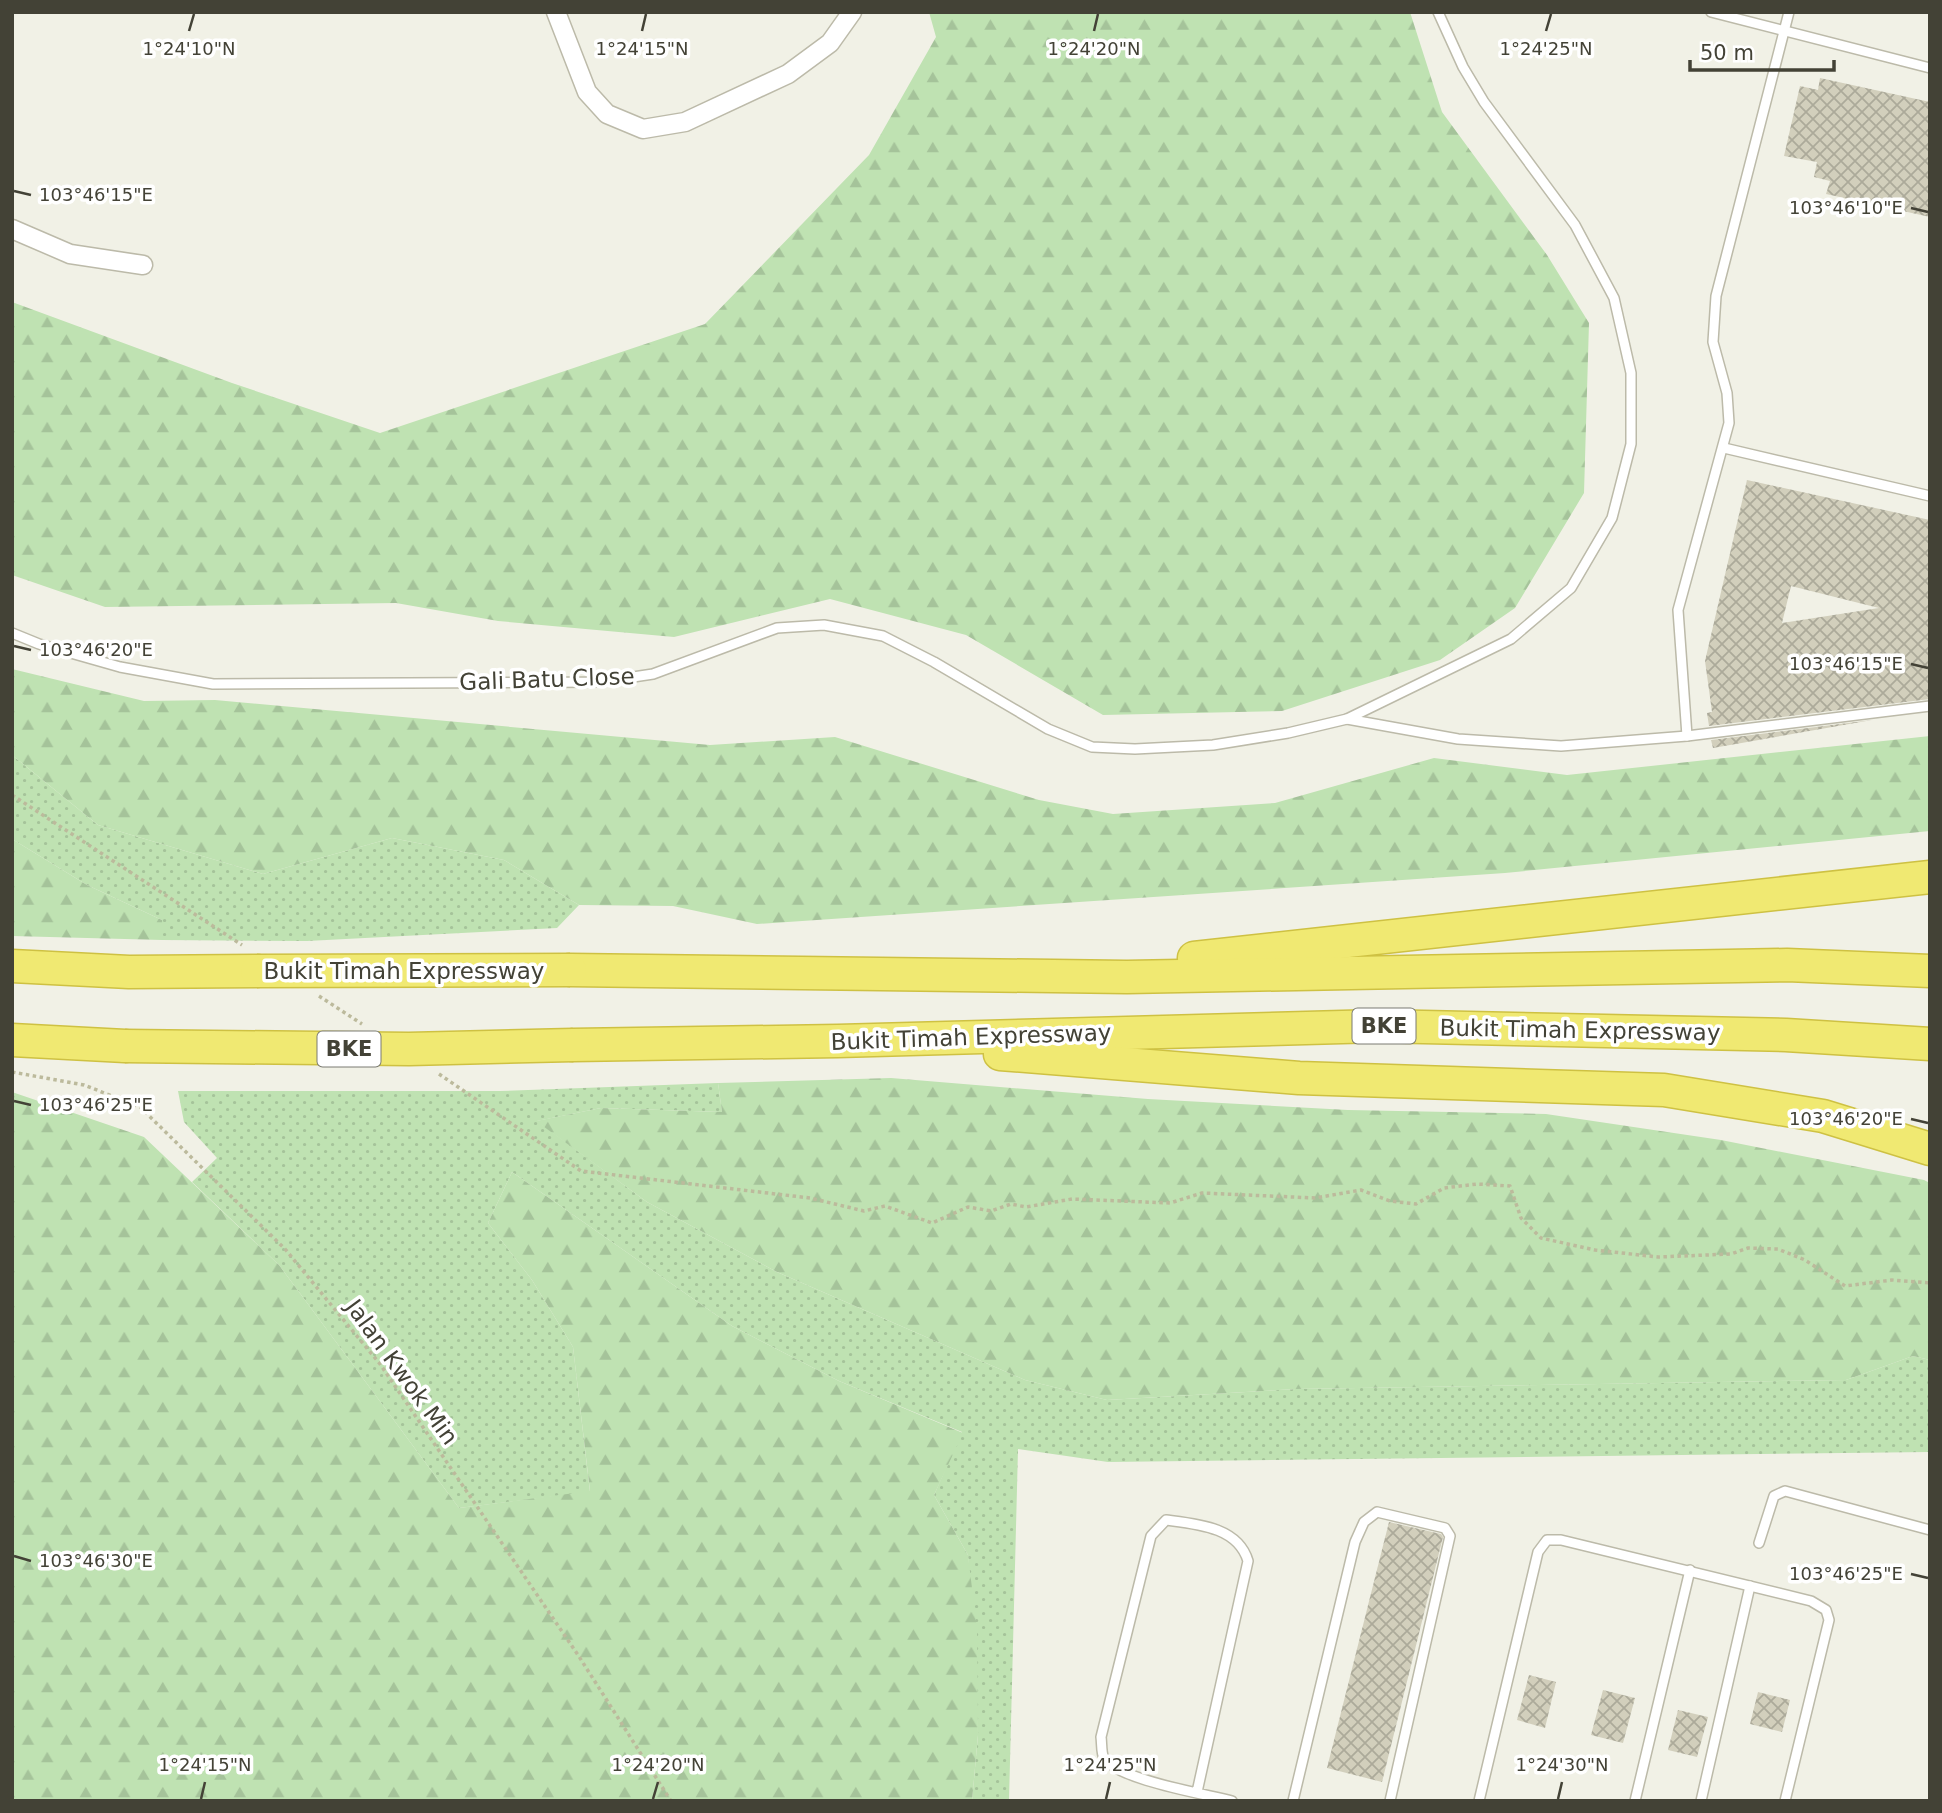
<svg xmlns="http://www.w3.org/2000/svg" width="1942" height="1813" viewBox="0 0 1942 1813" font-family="'DejaVu Sans',sans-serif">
<defs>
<pattern id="grass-dots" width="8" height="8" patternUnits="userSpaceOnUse" patternTransform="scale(1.75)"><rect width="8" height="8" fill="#bfe2b2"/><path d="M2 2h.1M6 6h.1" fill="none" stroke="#a5c39a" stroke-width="1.8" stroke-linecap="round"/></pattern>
<pattern id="forest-firs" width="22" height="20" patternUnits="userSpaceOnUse" patternTransform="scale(1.75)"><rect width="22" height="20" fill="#bfe2b2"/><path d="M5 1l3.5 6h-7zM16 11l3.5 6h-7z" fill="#a5c39a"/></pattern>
<pattern id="building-cross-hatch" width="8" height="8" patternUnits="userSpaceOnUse" patternTransform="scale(1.75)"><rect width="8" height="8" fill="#d2cfbc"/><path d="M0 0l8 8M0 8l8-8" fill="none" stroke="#acaa9a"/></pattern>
</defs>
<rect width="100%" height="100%" fill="#f1f1e6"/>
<g fill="url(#grass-dots)">
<polygon points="12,755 98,825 263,874 392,838 504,860 579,905 557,928 307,941 162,940 162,920 87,885 12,839"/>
<polygon points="718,1083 722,1112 601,1108 537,1121 647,1202 777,1272 1025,1380 1107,1400 1296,1389 1846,1380 1913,1356 1930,1360 1930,1452 1108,1462 1018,1449 1009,1801 972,1801 978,1735 968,1555 934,1495 962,1432 839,1381 732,1326 512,1172 488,1223 532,1280 573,1347 590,1492 459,1508 279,1265 192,1182 217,1158 184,1122 178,1091 500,1091"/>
</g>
<g fill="url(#forest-firs)">
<polygon points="929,12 1410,12 1442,112 1547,255 1589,323 1584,493 1515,608 1440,660 1282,711 1103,715 966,635 830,599 674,637 498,621 396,603 105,607 12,575 12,302 232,383 380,433 705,324 869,155 936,37"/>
<polygon points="12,669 144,701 215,700 710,745 835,737 1039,800 1113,814 1275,803 1434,758 1567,775 1930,736 1930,831 1505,873 757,924 673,906 579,905 504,860 392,838 263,874 98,825 12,755"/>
<polygon points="12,839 87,885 162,920 162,940 12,936"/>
<polygon points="891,1078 1148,1099 1348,1110 1546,1114 1721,1140 1924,1180 1930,1183 1930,1360 1913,1356 1846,1380 1296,1389 1107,1400 1025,1380 777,1272 647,1202 536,1121 601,1108 722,1112 718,1083"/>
<polygon points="12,1092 144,1137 279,1265 459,1508 590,1491 573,1347 532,1280 488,1223 512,1172 732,1326 839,1381 963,1433 934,1495 968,1555 977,1630 978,1735 972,1801 12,1801"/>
</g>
<g fill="url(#building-cross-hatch)" fill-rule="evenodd">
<polygon points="1820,78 1930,102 1930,217 1826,194 1830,181 1814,177 1817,162 1784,156 1800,86 1818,90"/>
<path d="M1747,480L1930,520V699L1709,726L1707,713L1712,712L1705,661ZM1791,586L1879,608L1782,623Z"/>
<polygon points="1872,720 1713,748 1711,740"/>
<polygon points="1389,1522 1441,1534 1443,1537 1382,1782 1327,1768"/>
<polygon points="1529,1675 1556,1682 1545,1728 1517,1720"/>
<polygon points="1603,1690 1635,1698 1623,1743 1591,1735"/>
<polygon points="1758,1692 1790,1700 1782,1732 1750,1724"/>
<polygon points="1678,1710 1708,1717 1697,1757 1668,1750"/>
</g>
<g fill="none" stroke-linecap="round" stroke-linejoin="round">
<defs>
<g id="service">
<polyline points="1711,12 1930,68"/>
<polyline points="1724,448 1930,496"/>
<polyline points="12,633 39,644 120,667 213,684 600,682 653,674 777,628 824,625 883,636 934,662 1048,729 1092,747 1135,749 1213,745 1288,733 1347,719 1511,639 1571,588 1612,518 1631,444 1631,373 1614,298 1575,225 1484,102 1463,67 1438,12"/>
<polyline points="1347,719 1458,739 1561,746 1687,736 1930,706"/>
<polyline points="1687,736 1678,610 1729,423 1727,393 1713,342 1716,296 1789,12"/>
<polyline points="1759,1543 1774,1496 1785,1491 1930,1530"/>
<path d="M1197,1792L1248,1561C1238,1527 1197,1524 1166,1520L1151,1536L1101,1737C1102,1743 1101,1753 1104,1758C1118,1780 1206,1794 1232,1801"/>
<polyline points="1293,1801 1355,1542 1364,1522 1377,1512 1445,1528 1450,1536 1390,1801"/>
<polyline points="1479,1801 1538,1552 1547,1540 1561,1540 1811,1601 1826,1610 1829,1620 1785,1801"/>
<polyline points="1635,1801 1690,1570"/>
<polyline points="1701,1801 1750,1586"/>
</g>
<g id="minor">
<polyline points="556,12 587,92 607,114 643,129 685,122 788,74 830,43 852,12"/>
<polyline points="12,229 70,254 143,265"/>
</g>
<g id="motorway">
<polyline points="1194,958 1930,877"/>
<polyline points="12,966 129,972 257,971"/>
<polyline points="570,970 1127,977 1787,965 1930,971"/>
<polyline points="12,1040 125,1046"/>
<polyline points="573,1045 838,1041 1378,1026 1786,1035 1930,1044"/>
<polyline points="1000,1054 1299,1078 1664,1090 1823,1116 1930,1149"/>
</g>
</defs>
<use href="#service" stroke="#bcbaa9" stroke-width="12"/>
<use href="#minor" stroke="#bcbaa9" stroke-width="21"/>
<use href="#motorway" stroke="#cec143" stroke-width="35"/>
<g stroke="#bcba9c" stroke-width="3.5" stroke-dasharray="3.5 3.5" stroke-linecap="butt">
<polyline points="12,795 242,945"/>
<polyline points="319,996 362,1024"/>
<polyline points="12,1072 84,1085 140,1107 285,1249 380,1364 578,1655 671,1801"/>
<polyline points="439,1074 581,1171 810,1198 864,1211 885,1206 932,1223 968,1207 991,1211 1011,1204 1026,1207 1072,1199 1170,1203 1202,1193 1315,1198 1361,1190 1390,1201 1416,1204 1444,1188 1477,1184 1510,1186 1521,1218 1541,1238 1595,1250 1658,1257 1731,1254 1748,1248 1778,1249 1805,1260 1845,1286 1892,1280 1930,1283"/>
</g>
<use href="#service" stroke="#fff" stroke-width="9"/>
<use href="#minor" stroke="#fff" stroke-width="18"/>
<use href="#motorway" stroke="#f0e972" stroke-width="32"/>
<defs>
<g id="motorway-bridge">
<polyline points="257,971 570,970"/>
<polyline points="125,1046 409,1049 573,1045"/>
</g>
</defs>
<use href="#motorway-bridge" stroke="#cec143" stroke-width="35" stroke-linecap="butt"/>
<use href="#motorway-bridge" stroke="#f0e972" stroke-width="32"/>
</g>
<path fill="none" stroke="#434236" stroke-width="2.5" d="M189,31L194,14M642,31L646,14M1094,31L1098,14M1546,31L1551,14M14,191L31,195M1911,208L1928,212M14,646L31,650M1911,664L1928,668M14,1101L31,1105M1911,1119L1928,1123M14,1556L31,1561M1911,1574L1928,1578M201,1799L205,1782M653,1799L658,1782M1106,1799L1110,1782M1558,1799L1562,1782"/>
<g text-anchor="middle" stroke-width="7" stroke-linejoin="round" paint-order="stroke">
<g fill="#fff" stroke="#7b7b72" stroke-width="2">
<rect x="1352.5" y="1008.5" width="63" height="35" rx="5"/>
<rect x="317.5" y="1031.5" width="63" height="35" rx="5"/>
</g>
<g font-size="21" font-weight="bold" fill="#434236">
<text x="1384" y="1033">BKE</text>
<text x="349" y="1056">BKE</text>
</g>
<g font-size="23" fill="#434236" stroke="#fff">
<text transform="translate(547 679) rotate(-2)" y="8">Gali Batu Close</text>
<text x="404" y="979">Bukit Timah Expressway</text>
<text transform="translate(1580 1030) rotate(1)" y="8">Bukit Timah Expressway</text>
<text transform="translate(971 1037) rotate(-2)" y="8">Bukit Timah Expressway</text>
<text transform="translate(402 1372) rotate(54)" y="8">Jalan Kwok Min</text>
</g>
</g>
<g font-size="18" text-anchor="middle" fill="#434236" stroke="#fff" stroke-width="7" stroke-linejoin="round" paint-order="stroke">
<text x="189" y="55">1°24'10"N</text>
<text x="642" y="55">1°24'15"N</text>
<text x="1094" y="55">1°24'20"N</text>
<text x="1546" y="55">1°24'25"N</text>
<text x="96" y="201">103°46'15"E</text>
<text x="1846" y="214">103°46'10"E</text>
<text x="96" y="656">103°46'20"E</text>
<text x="1846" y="670">103°46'15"E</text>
<text x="96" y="1111">103°46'25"E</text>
<text x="1846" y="1125">103°46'20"E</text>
<text x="96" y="1567">103°46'30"E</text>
<text x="1846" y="1580">103°46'25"E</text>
<text x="205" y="1771">1°24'15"N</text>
<text x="658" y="1771">1°24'20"N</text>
<text x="1110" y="1771">1°24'25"N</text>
<text x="1562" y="1771">1°24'30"N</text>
</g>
<rect width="1942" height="1813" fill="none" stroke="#434236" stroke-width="28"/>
<path d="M1690 60v10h144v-10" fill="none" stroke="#434236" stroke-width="3.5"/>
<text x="1700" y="60" font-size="21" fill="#434236" stroke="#ffffff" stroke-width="5" paint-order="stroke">50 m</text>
</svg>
